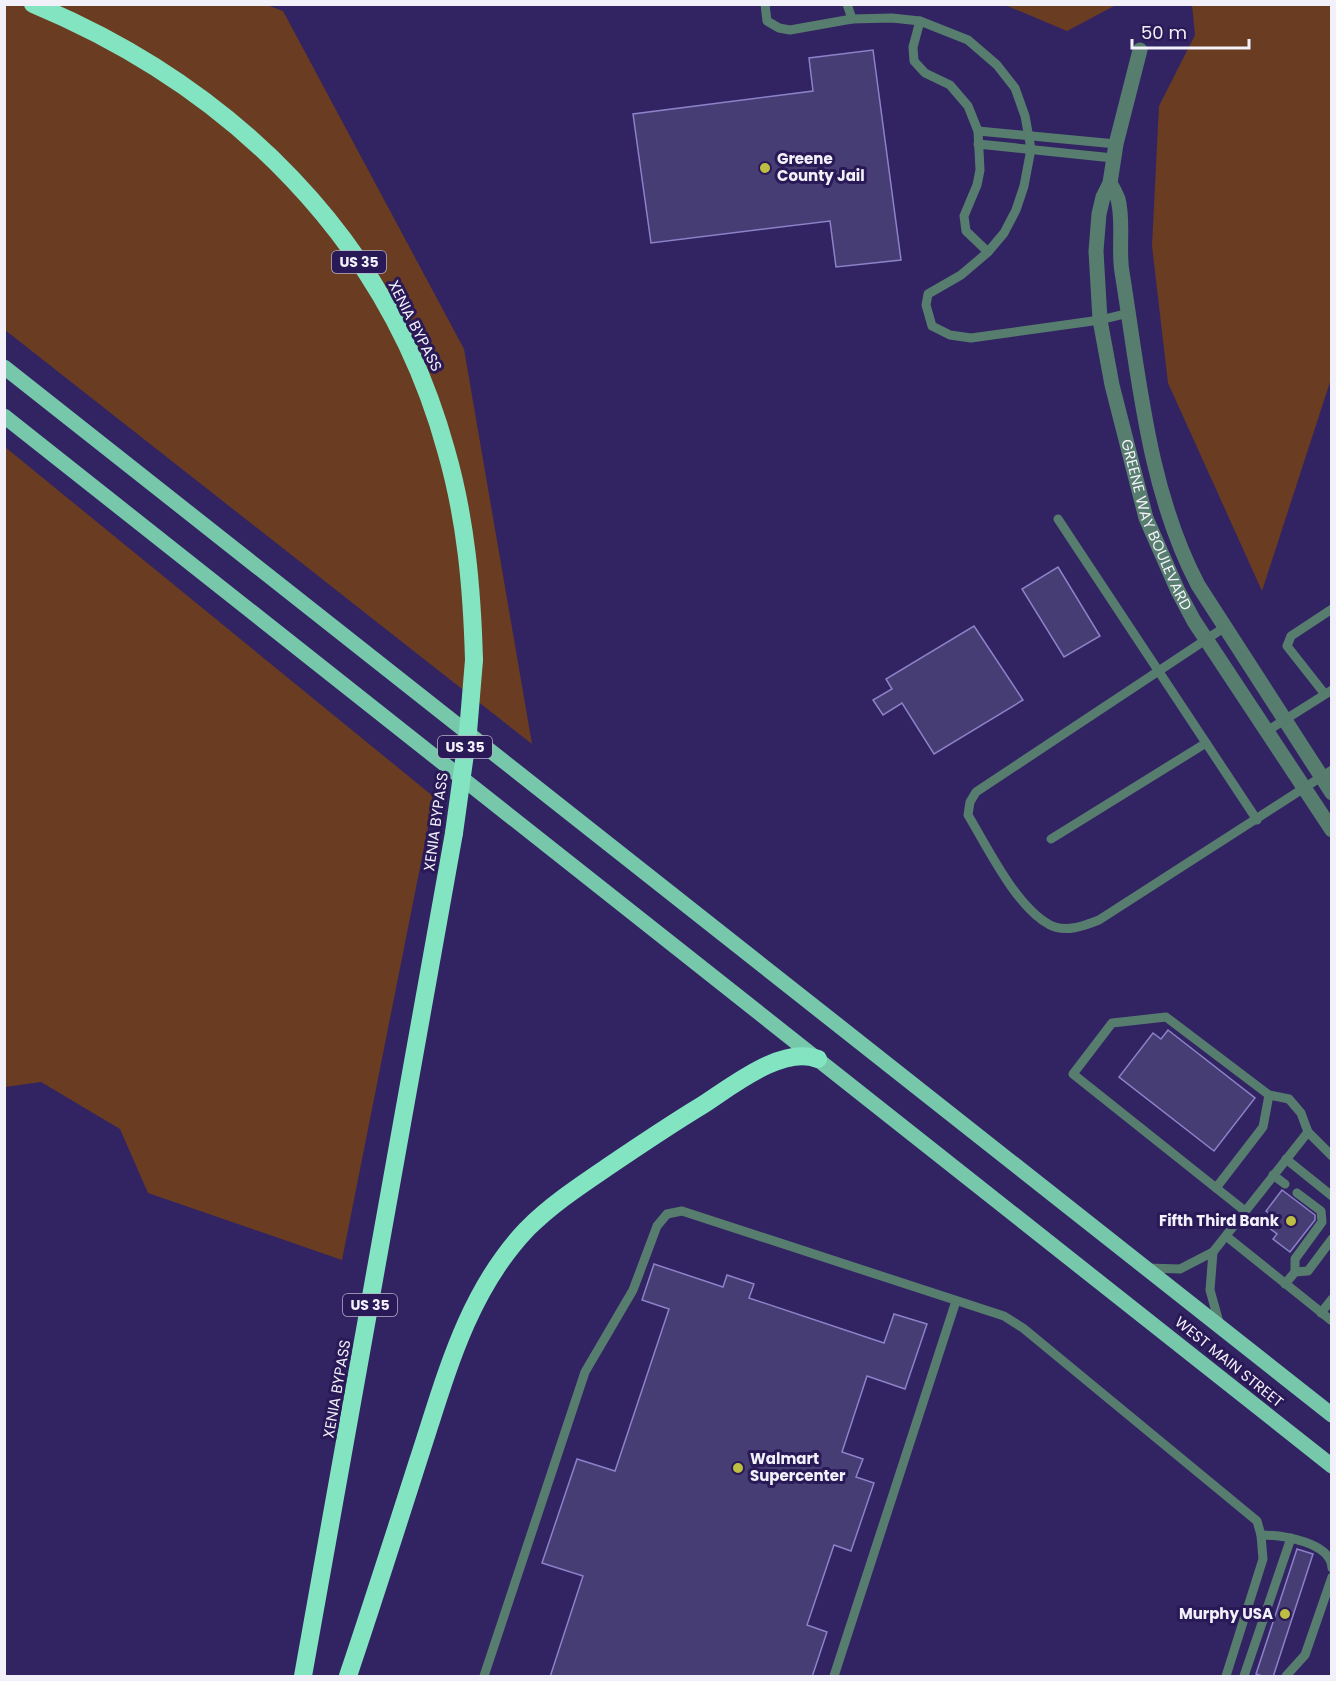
<svg xmlns="http://www.w3.org/2000/svg" width="1336" height="1681" viewBox="0 0 1336 1681" font-family="Poppins,sans-serif">
<rect width="100%" height="100%" fill="#322462"/>
<g fill="#6a3c22">
<polygon points="264,4 283,11 464,349 532,744 5,330 4,5"/>
<polygon points="1005,5 1116,5 1067,31"/>
<polygon points="1192,5 1331,5 1331,379 1262,591 1168,383 1152,246 1159,106 1195,35"/>
<polygon points="5,447 434,797 342,1260 148,1193 120,1129 41,1082 5,1087"/>
</g>
<g fill="#463d74" stroke="#8c82c9" stroke-width="1.5">
<polygon points="873,50 901,260 836,267 830,221 651,243 633,114 813,91 809,58"/>
<polygon points="1058,567 1100,636 1064,657 1022,589"/>
<polygon points="974,626 1023,700 934,754 902,703 883,715 873,700 892,689 886,679"/>
<polygon points="1168,1030 1255,1098 1214,1151 1119,1077 1153,1033 1161,1039"/>
<polygon points="1282,1190 1315,1215 1315,1220 1290,1252 1273,1239 1277,1234 1264,1224 1271,1215 1266,1211"/>
<polygon points="654,1264 723,1287 727,1275 754,1284 749,1298 884,1343 894,1314 927,1324 905,1389 867,1376 842,1452 863,1459 856,1477 874,1483 851,1551 834,1545 807,1625 827,1632 812,1677 550,1677 583,1576 542,1563 577,1459 615,1471 669,1309 642,1300"/>
<polygon points="1297,1549 1313,1554 1273,1677 1265,1677 1256,1674"/>
</g>
<g fill="none" stroke-linecap="round" stroke-linejoin="round">
<g stroke="#577d6f" stroke-width="9">
<polyline points="765,4 767,21 779,28 790,30 852,19 892,18 920,21 968,40 997,65 1015,88 1025,116 1031,149 1024,186 1016,210 1004,233 988,252 961,275 928,294 926,305 932,326 950,335 971,338 1100,320 1129,313"/>
<polyline points="847,4 852,19"/>
<polyline points="920,21 913,47 914,61 925,73 950,85 968,106 978,131 980,170 977,185 964,216 966,231 988,252"/>
<polyline points="978,131 1116,144"/>
<polyline points="978,144 1113,158"/>
<polyline points="1058,519 1257,820"/>
<path d="M1225,627L976,792L970,802L968,815C988,848 1016,907 1050,925C1065,933 1084,926 1099,920L1332,770"/>
<polyline points="1324,693 1287,646 1291,636 1332,609"/>
<polyline points="1267,731 1332,690"/>
<polyline points="1051,839 1206,743"/>
<polyline points="1286,1159 1332,1196"/>
<polyline points="1273,1175 1285,1184"/>
<polyline points="1216,1188 1263,1127 1269,1095"/>
<polyline points="1245,1211 1073,1074 1112,1023 1166,1017 1269,1095 1289,1099 1301,1113 1308,1132"/>
<polyline points="1226,1236 1332,1321"/>
<polyline points="1213,1252 1210,1290 1220,1326"/>
<polyline points="1147,1268 1180,1269 1213,1252 1308,1132 1332,1156"/>
<polyline points="1295,1272 1308,1271 1332,1239"/>
<polyline points="1285,1284 1295,1272 1295,1259 1322,1222 1321,1211 1297,1193"/>
<polyline points="1321,1313 1332,1299"/>
<path d="M1261,1535C1282,1535 1331,1542 1332,1568"/>
<polyline points="484,1676 585,1372 633,1290 657,1226 667,1214 682,1211 1004,1316 1023,1328 1257,1521 1261,1535 1263,1559 1226,1676"/>
<polyline points="834,1676 956,1301"/>
<polyline points="1244,1676 1291,1538"/>
<polyline points="1286,1676 1305,1655 1332,1577"/>
</g>
<g stroke="#577d6f" stroke-width="15">
<path id="s1" d="M1140,50L1116,144L1110,183L1103,197L1099,214L1096,251L1100,320L1112,385L1146,518L1178,591L1194,621L1332,830"/>
<path d="M1110,183C1113,188 1116,194 1118,199C1124,222 1118,248 1122,272C1139,377 1148,490 1198,585L1332,793"/>
</g>
<g stroke="#77c7ab" stroke-width="15">
<polyline points="4,367 1332,1415"/>
<polyline points="4,416 1332,1466"/>
</g>
<g stroke="#83e4c2" stroke-width="18">
<path d="M33,4C232,87 388,239 446,450C466,519 472,589 474,660"/>
<polyline points="303,1676 454,833"/>
<path d="M348,1676C372,1605 395,1533 418,1461C445,1379 466,1293 527,1229C551,1205 578,1187 606,1168C637,1147 668,1126 701,1106C731,1087 782,1045 818,1059"/>
</g>
<polyline stroke="#83e4c2" stroke-width="18" points="454,833 468,732 474,660"/>
</g>
<g fill="#bebe42" stroke="#291957" stroke-width="2">
<circle cx="765" cy="168" r="6"/>
<circle cx="1291" cy="1221" r="6"/>
<circle cx="738" cy="1468" r="6"/>
<circle cx="1285" cy="1614" r="6"/>
</g>
<g text-anchor="middle" stroke-width="6" stroke-linejoin="round" paint-order="stroke">
<g fill="#291957" stroke="#b6b0c8" stroke-width="1.5">
<rect x="332" y="251" width="54" height="22" rx="4.5"/>
<rect x="438" y="736" width="54" height="22" rx="4.5"/>
<rect x="343" y="1294" width="54" height="22" rx="4.5"/>
</g>
<g font-size="14" font-weight="bold" fill="#f2f1f9">
<text x="359" y="267">US 35</text>
<text x="465" y="752">US 35</text>
<text x="370" y="1310">US 35</text>
</g>
<g font-size="15" font-weight="bold" fill="#f2f1f9" stroke="#291957" text-anchor="start">
<text x="777" y="164">Greene<tspan x="777" dy="17">County Jail</tspan></text>
<text x="1279" y="1226" text-anchor="end">Fifth Third Bank</text>
<text x="750" y="1464">Walmart<tspan x="750" dy="17">Supercenter</tspan></text>
<text x="1273" y="1619" text-anchor="end">Murphy USA</text>
</g>
<g font-size="15" fill="#f2f1f9" stroke="#291957">
<text transform="translate(415 326) rotate(63)" y="5">XENIA BYPASS</text>
<text dy="5" stroke="none"><textPath href="#s1" startOffset="489">GREENE WAY BOULEVARD</textPath></text>
<text transform="translate(436 822) rotate(-82)" y="5">XENIA BYPASS</text>
<text transform="translate(1229 1362) rotate(39)" y="5">WEST MAIN STREET</text>
<text transform="translate(337 1389) rotate(-80)" y="5">XENIA BYPASS</text>
</g>
</g>
<rect width="1336" height="1681" fill="none" stroke="#f2f1f9" stroke-width="12"/>
<path d="M1132 39v9h117v-9" fill="none" stroke="#f2f1f9" stroke-width="3"/>
<text x="1141" y="39" font-size="18" fill="#f2f1f9" stroke="#291957" stroke-width="4.5" paint-order="stroke">50 m</text>
</svg>
